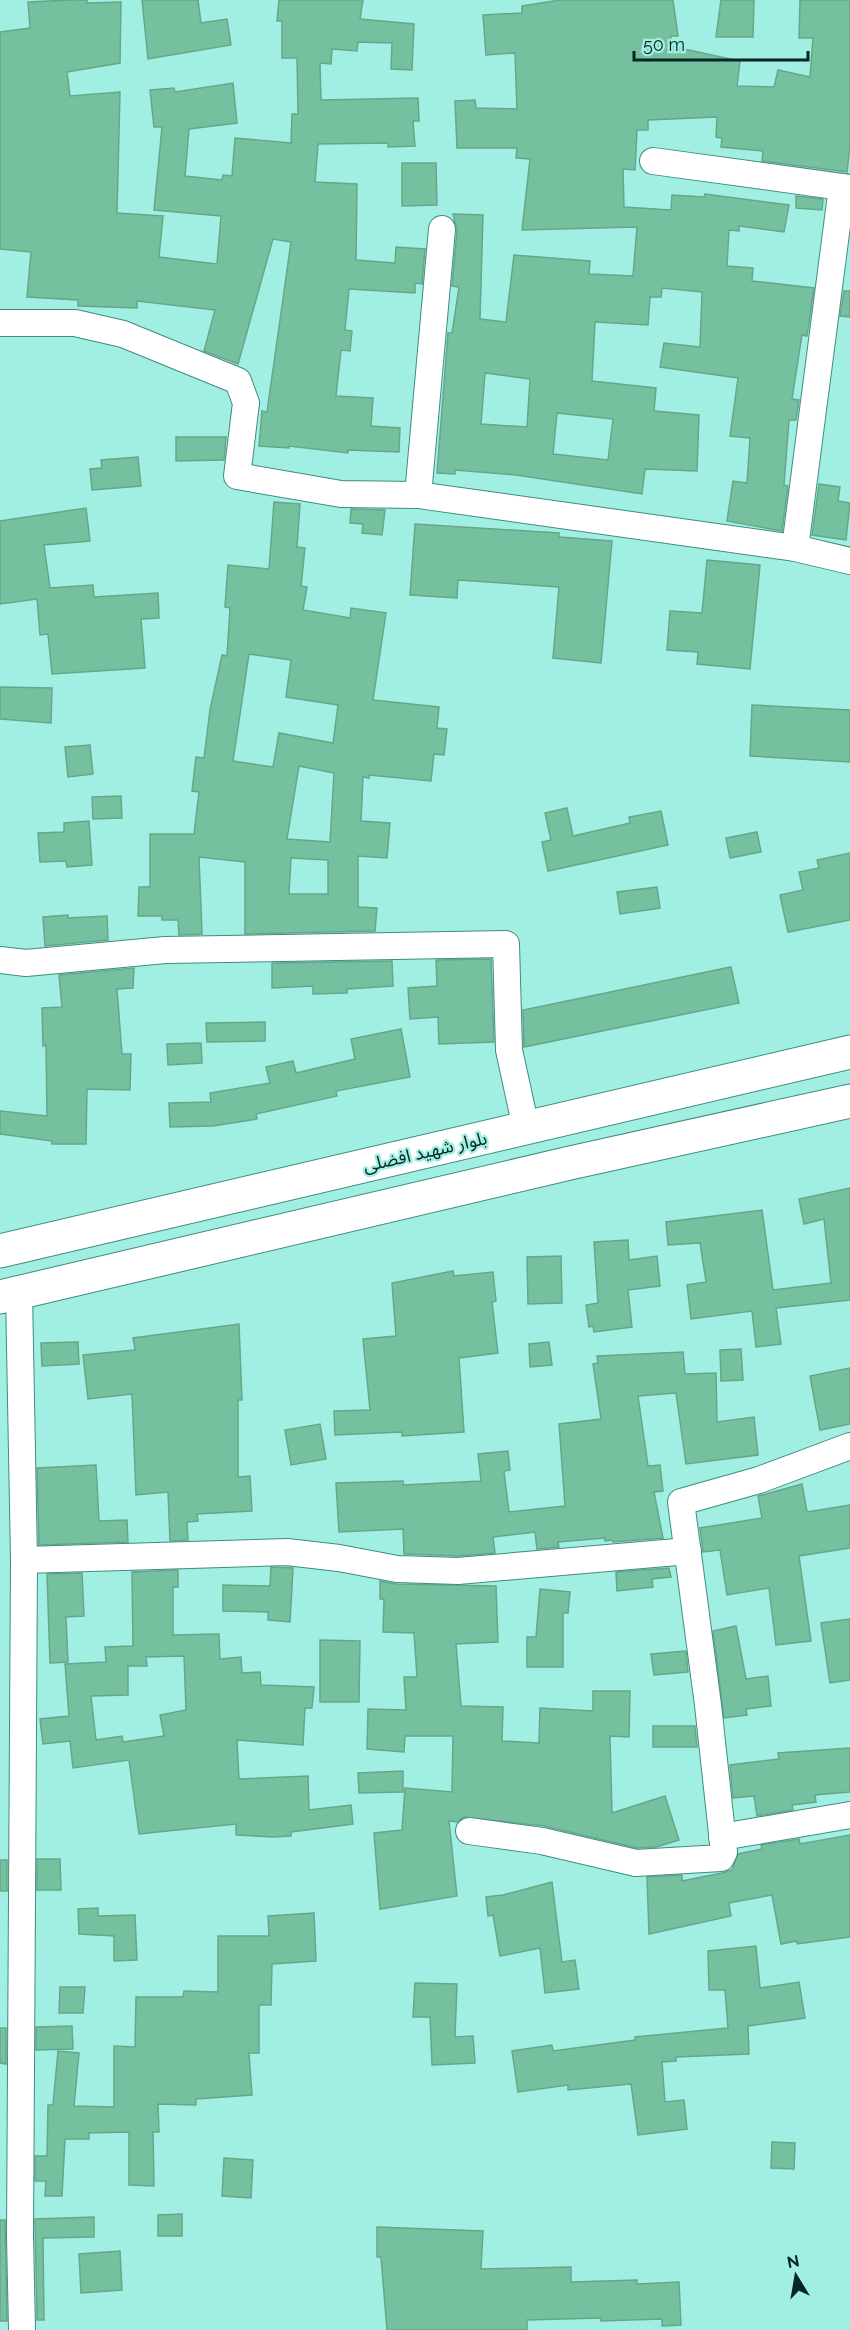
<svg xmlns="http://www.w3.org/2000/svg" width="850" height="2330" viewBox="0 0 850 2330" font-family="Raleway,'Noto Sans Arabic',sans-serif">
<rect width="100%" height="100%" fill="#a1efe3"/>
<g fill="#75c19f" stroke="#67a68b" stroke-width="1.5" fill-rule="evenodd">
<polygon points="71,0 87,0 87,3 121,2 120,63 67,72 70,96 120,92 117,213 163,216 159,257 217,264 221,216 154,210 162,127 154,127 150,90 174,88 175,92 233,83 237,123 189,129 185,176 222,180 223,175 232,176 235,138 291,143 292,114 298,114 297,58 282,58 282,21 277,21 279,0 363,0 360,19 414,24 412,70 391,69 392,43 358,42 357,51 332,49 331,64 320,63 321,100 418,98 419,121 413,121 415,146 388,147 388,143 318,144 315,182 357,184 356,260 395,263 396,247 425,249 422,284 415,283 415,293 349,289 345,330 352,331 350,351 341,350 336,396 373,398 371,426 400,428 399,452 348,450 348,453 289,446 289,448 259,446 262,411 267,412 291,242 273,239 238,364 204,351 215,310 137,301 137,308 78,306 78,300 27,297 31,252 0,249 0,32 30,28 28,2"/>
<polygon points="142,0 198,0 201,23 227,19 231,45 148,59"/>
<path d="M560,0H673L678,36H671L670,46L740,61L737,86L774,87L778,70L810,77L813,38H799L800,0H850V146L847,172L762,161L763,151L721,147L722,138L716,137L717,117L648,120V130H637L635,170L623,169L624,207L671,210L672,195L704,197L705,194L789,205L784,232L739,226V231L729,230L727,266L753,268L752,281L814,288L807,336L802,335L792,399L799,400L796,420H789L784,485L788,486L782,531L727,521L733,481L747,483L750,438L730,436L738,378L660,367L664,343L700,347L702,292L662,288L661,297H650L648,325L595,322L592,381L656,388L654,411L699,415L697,471L645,469L642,494L516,475L455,470V474L437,473L448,333H452L459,287L452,286L457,230L453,214L483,215L480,319L506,322L514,255L590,261L589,274L633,276L637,227L522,230L530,159L516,158L517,148H457L455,101L475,100L476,108L517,109L515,53L486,55L483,15L522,13V6ZM485,373L530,379L527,427L481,424ZM557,413L613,419L608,460L553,454Z"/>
<polygon points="721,0 754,0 753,37 716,37"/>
<polygon points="402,163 436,163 437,205 402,206"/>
<polygon points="796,196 823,199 822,210 796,208"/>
<polygon points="844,291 850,291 850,317 840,316"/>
<polygon points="176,437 226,437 224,460 176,461"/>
<polygon points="138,457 141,486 92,490 90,469 102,468 101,460"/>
<polygon points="819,484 840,487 838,501 850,503 846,540 812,535"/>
<path d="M274,502L300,504L297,547L305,548L301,586L307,587L303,610L350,618L351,608L386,613L373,700L439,707L437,728L447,729L444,755L434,754L431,781L369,775V778L363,777L361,821L390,823L387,858L358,856V907L377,908L375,931L245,934V862L199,857L202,934L179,935L178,920H162V916H138L139,887H150V834H194L199,792L192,791L196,757L204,758L210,710L222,655L227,656L230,608L225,607L228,565L269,569ZM249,654L291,660L286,697L338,705L333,743L279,733L273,767L233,761ZM299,766L334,773L330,842L287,839ZM291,858L328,860V894H289Z"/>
<polygon points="86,508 90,541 44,545 50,588 93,585 94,597 158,593 159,618 141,619 145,668 52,674 48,634 40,635 37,599 0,604 0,521"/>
<polygon points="351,509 385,510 382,535 362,533 363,524 350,523"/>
<polygon points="415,524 559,533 559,537 612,541 601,663 553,658 559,587 458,580 457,598 410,595"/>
<polygon points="707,560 760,565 750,669 697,664 698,652 667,650 670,611 702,613"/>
<polygon points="0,687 52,688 51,723 0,719"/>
<polygon points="752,705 850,710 850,762 750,756"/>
<polygon points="90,745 93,774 68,777 65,747"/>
<polygon points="121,796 122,818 93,819 92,797"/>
<polygon points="567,808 573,836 630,823 629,817 661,811 668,845 548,871 542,842 551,840 545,813"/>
<polygon points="89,821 92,865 67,867 66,861 40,862 38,833 64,832 64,823"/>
<polygon points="757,832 761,852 730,858 726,838"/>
<polygon points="850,853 850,920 788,932 780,895 803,890 799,872 819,868 817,860"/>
<polygon points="657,887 660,908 620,914 617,892"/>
<polygon points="68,915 68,918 107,916 108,940 45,946 43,917"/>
<polygon points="491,959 494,1042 439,1044 438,1017 410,1019 408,988 437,986 436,960"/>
<polygon points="392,961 393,986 347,989 347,993 313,994 313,986 272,988 272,963"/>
<polygon points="731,967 739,1003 524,1047 523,1010"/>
<polygon points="134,968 133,988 117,989 122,1054 131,1054 130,1090 87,1089 86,1144 52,1144 52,1141 0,1134 0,1111 47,1116 46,1045 43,1046 42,1008 62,1007 59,975"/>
<polygon points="265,1022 265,1041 207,1042 206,1023"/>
<polygon points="401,1029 410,1077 336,1091 337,1096 256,1114 257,1119 213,1126 170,1127 169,1103 211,1102 210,1093 270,1083 266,1067 293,1061 296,1073 355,1059 351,1039"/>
<polygon points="201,1043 202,1063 168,1065 167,1044"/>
<polygon points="850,1188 850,1300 776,1308 781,1344 756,1347 752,1311 691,1319 687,1285 706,1282 700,1243 668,1245 666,1222 762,1210 773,1290 831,1283 824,1219 804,1224 799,1199"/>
<polygon points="628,1240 629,1260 657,1256 660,1286 628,1290 632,1327 594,1332 593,1326 589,1327 586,1305 598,1303 594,1242"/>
<polygon points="561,1256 562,1303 528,1304 527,1257"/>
<polygon points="453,1271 454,1276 493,1272 496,1301 492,1302 498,1353 459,1358 464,1432 402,1436 402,1432 335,1435 334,1411 370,1410 363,1339 396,1336 392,1283"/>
<polygon points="239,1324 242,1400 238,1400 238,1477 250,1476 252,1511 197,1514 198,1521 187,1522 188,1540 170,1541 168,1492 136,1495 132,1394 88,1399 83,1355 135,1350 133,1338"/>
<polygon points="78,1342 79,1364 42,1366 41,1343"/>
<polygon points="549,1342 552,1365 530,1367 529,1344"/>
<polygon points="741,1349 743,1380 721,1381 720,1350"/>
<polygon points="683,1352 685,1374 716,1373 717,1422 754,1417 758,1455 686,1464 676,1393 638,1396 648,1466 660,1465 663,1491 654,1492 663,1538 613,1542 612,1540 605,1541 605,1538 558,1542 559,1547 537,1549 535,1532 493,1537 495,1553 458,1556 404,1554 403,1529 339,1532 336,1483 403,1481 403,1485 481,1481 478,1454 508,1451 510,1470 504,1471 509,1512 565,1506 559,1424 601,1419 593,1364 598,1363 597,1356"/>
<polygon points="850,1368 850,1424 820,1430 810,1376"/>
<polygon points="320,1424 326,1459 291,1465 285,1430"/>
<polygon points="96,1465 99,1521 127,1520 128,1542 39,1545 37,1468"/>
<polygon points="802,1484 807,1512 850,1505 850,1548 799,1556 811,1641 776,1645 769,1588 727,1595 720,1550 703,1552 700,1528 762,1518 758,1496"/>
<polygon points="271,1567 293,1568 290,1622 268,1620 268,1612 223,1611 223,1585 270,1586"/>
<polygon points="669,1568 671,1577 652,1579 653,1587 617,1591 616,1572"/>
<path d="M178,1570V1587H173V1635L219,1634L220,1659L241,1657L242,1673L260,1672L261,1685L314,1687L312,1708H305L303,1745L237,1740L239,1779L308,1776L309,1810L351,1805L353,1824L291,1832V1836L273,1837L236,1835V1824L139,1834L129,1760L73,1768L70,1741L43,1744L40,1719L69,1716L65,1664L106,1662L105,1647L133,1646L132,1572ZM184,1656L186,1710L160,1715L164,1736L123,1742L122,1736L96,1740L91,1696L128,1695V1666H147L146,1657Z"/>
<polygon points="82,1573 84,1616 66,1617 68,1662 50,1663 47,1574"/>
<polygon points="380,1581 396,1584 496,1586 498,1642 456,1644 461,1706 503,1707 502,1741 539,1743 540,1708 593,1711 593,1691 630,1691 629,1737 610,1736 612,1813 665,1796 679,1840 656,1847 637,1848 544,1826 464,1817 457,1822 449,1821 457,1896 380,1909 374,1833 402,1830 405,1788 452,1792 453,1736 405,1736 404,1752 367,1749 368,1709 406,1710 404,1677 417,1677 414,1633 383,1632 384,1599 380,1599"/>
<polygon points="540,1589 570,1592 568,1613 563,1613 563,1667 527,1667 527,1637 536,1637"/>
<polygon points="850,1619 850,1680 830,1683 821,1623"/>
<polygon points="736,1626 746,1679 768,1676 771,1706 746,1709 747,1715 724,1718 713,1631"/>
<polygon points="320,1640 360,1641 359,1702 320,1702"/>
<polygon points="686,1651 688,1672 654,1675 651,1654"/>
<polygon points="653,1726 695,1726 697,1747 653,1747"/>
<polygon points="850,1748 850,1792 815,1795 816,1802 792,1805 793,1810 757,1816 754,1796 733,1798 730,1765 779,1759 778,1753"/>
<polygon points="403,1771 403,1792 359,1793 358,1773"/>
<polygon points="850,1835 850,1937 797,1944 797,1941 781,1944 772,1895 729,1903 731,1916 649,1934 647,1877 682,1875 682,1881 722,1873 732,1870 738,1854 762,1849 761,1845 799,1839 800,1844"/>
<polygon points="37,1859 60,1859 61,1890 37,1890"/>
<rect x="0" y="1860" width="7" height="31"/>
<polygon points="552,1882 562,1962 575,1960 579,1989 545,1993 540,1948 500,1956 493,1915 488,1916 486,1897 503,1895"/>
<polygon points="98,1908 98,1916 135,1915 137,1960 114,1961 114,1936 79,1934 78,1909"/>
<polygon points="314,1913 316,1961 272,1964 271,2005 259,2005 259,2053 249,2053 252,2095 196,2099 196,2105 158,2104 159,2132 153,2132 154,2186 129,2185 129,2132 89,2133 89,2139 65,2139 62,2196 45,2196 46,2181 35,2181 35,2156 47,2156 48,2105 53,2105 58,2051 79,2053 74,2106 114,2107 114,2046 135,2047 136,1997 183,1997 184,1991 218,1992 218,1936 269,1936 268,1916"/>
<polygon points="756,1946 760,1988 799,1982 805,2018 748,2026 749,2054 676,2057 676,2061 662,2062 665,2102 684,2100 687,2129 638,2135 631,2084 568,2090 568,2085 518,2092 512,2051 552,2045 553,2051 635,2040 635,2037 728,2028 725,1990 709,1990 708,1951"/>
<polygon points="415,1983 457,1984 455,2037 473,2036 475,2063 432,2065 430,2017 413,2017"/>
<polygon points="60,1987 85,1987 83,2013 59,2013"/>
<polygon points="72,2026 73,2049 36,2050 36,2027"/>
<polygon points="0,2028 6,2028 6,2064 0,2063"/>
<polygon points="772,2142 795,2143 794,2169 771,2168"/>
<polygon points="224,2158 253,2160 251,2198 222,2196"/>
<polygon points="182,2214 182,2236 158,2236 158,2215"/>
<polygon points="94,2217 94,2237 43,2238 44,2320 37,2320 35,2219"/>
<polygon points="0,2220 5,2220 7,2321 0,2321"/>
<polygon points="377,2227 483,2231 481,2269 571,2267 571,2282 637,2280 637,2284 679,2282 681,2325 662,2326 662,2319 601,2321 601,2318 527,2320 527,2330 387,2330 381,2257 377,2257"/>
<polygon points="120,2251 122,2290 81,2293 79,2254"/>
</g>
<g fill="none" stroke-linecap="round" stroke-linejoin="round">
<defs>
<g id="street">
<polyline points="653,161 850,188"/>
<polyline points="0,323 75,323 123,334 238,381 246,403 237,476 341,494 418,495 795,548 850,561"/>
<polyline points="418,495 442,229"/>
<polyline points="795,548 842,187"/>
<polyline points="0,960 26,963 165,950 506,944 509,1050 526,1128"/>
<polyline points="19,1293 24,1560 20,2236 22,2330"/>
<polyline points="24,1560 287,1552 339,1558 397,1569 458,1571 688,1551"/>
<polyline points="469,1831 542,1841 636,1863 721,1858 724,1852 708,1705 681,1502 759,1480 850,1446"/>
<polyline points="722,1837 850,1815"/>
</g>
<g id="primary">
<polyline points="0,1251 850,1052"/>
<polyline points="0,1297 570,1163 850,1101"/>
</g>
</defs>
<use href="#street" stroke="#3f8c82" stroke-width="28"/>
<use href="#primary" stroke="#3f8c82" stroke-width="35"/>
<use href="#street" stroke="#fff" stroke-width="26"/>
<use href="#primary" stroke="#fff" stroke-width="33"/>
</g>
<g text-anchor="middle" stroke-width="4.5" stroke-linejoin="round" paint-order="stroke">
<g font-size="18" fill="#052723" stroke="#a1efe3">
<text transform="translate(425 1152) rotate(-13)" y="6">بلوار شهید افضلی</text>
</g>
</g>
<g transform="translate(796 2276) rotate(349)" stroke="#a1efe3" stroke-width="4.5" paint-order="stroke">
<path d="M0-4.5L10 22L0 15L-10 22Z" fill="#052723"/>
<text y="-9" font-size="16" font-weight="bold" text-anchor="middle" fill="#052723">N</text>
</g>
<path d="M634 51v9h174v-9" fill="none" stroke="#052723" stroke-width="3"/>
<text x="643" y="51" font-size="18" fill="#052723" stroke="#a1efe3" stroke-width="4.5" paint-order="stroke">50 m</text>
</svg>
